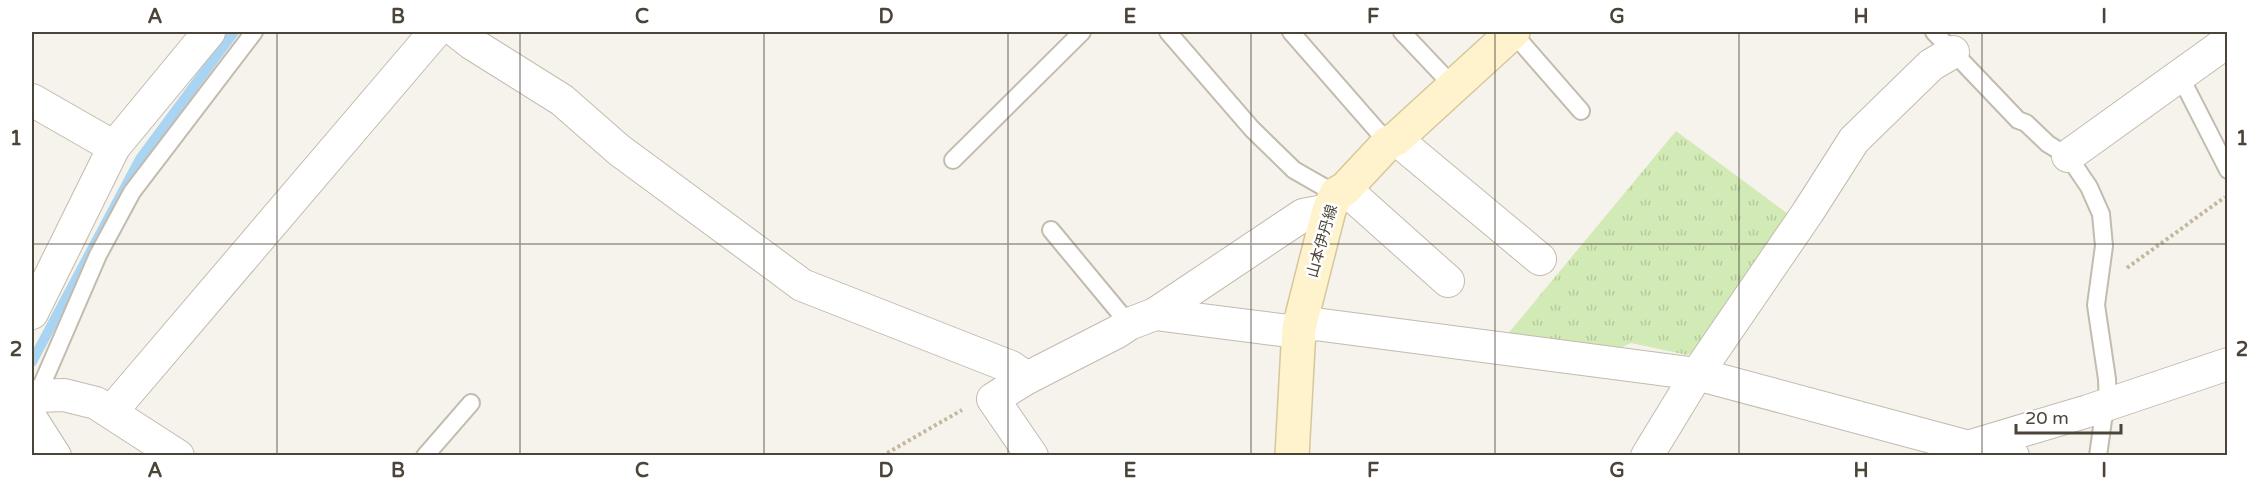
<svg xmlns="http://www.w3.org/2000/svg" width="2259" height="487" viewBox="0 0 2259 487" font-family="'Varela Round','Noto Sans JP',sans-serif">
<defs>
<pattern id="park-tufts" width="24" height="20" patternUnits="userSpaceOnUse" patternTransform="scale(1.5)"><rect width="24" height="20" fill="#d2eab5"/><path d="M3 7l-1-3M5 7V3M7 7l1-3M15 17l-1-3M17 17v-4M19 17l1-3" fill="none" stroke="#b6ca9c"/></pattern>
</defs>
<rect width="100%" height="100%" fill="#f6f3ec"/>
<polygon fill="url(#park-tufts)" points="1676,131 1788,214 1700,350 1687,355 1631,343 1592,362 1502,341"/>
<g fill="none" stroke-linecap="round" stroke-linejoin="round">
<polyline stroke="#a9d4f2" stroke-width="10" points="32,362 140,159 234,32"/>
<defs>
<g id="lane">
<polyline points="1168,32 1252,129 1294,170 1336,194"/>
<polyline points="1291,32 1388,143"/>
<polyline points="1402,32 1454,87"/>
<polyline points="1512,32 1581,111"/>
<polyline points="1934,32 2018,120 2026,123 2048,144 2068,156 2089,187 2101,214 2104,246 2096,305 2107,379 2108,404 2103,420 2098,456"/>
<polyline points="2180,76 2228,170"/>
<polyline points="953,160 1082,32"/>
<polyline points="1051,230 1129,324"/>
<polyline points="37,396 98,255 132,192 254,32"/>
<polyline points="425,456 471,403"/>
</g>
<g id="street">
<polyline points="457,32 471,43 562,100 619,150 802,285 1011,367 1027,378"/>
<polyline points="32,100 114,147"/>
<polyline points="1396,139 1540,259"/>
<polyline points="2068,156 2228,41"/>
<polyline points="1345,189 1448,281"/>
<polyline points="1329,210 1303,215 1155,314 1289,331 1315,324 1697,374 1965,446 2013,456"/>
<polyline points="32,313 114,147 209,32"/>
<polyline points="32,402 37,396 64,395 96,403 178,456"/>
<polyline points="111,412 435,32"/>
<polyline points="32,420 55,456"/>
<polyline points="1974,445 2088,411 2228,364"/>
<polyline points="1032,456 993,399 1027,378 1117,332 1129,324 1155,314"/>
<polyline points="1647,456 1697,374 1808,212 1854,140 1931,65 1953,52"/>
</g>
<polyline id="secondary" points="1292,456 1299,328 1329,210 1336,194 1345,189 1388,143 1396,139 1513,32"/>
</defs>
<use href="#lane" stroke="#c2bbae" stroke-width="20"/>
<use href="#street" stroke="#c2bbae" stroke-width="34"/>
<use href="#secondary" stroke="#d6c79b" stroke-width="36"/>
<g stroke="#c4b79f" stroke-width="4" stroke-dasharray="3 3" stroke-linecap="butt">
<polyline points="2127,268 2225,197"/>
<polyline points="882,456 962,410"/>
</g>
<use href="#lane" stroke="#fff" stroke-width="16"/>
<use href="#street" stroke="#fff" stroke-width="32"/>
<use href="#secondary" stroke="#fff3cd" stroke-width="33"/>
</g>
<path fill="none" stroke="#4b4439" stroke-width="1.5" stroke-opacity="0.55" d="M277,32V456M520,32V456M764,32V456M1008,32V456M1251,32V456M1495,32V456M1739,32V456M1982,32V456M32,244H2228"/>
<g text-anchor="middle" stroke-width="5" stroke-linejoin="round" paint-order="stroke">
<g font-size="15" fill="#4b4439" stroke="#fff">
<text transform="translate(1322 241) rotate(-74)" y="5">山本伊丹線</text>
</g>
</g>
<rect width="2259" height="487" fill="none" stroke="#ffffff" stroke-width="66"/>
<path d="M2016 424v9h105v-9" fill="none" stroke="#4b4439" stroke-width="3"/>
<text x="2025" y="424" font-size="18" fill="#4b4439" stroke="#ffffff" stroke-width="4.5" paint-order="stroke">20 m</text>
<rect x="33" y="33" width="2193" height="421" fill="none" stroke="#4b4439" stroke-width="2"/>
<g font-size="20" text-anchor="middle" font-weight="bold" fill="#4b4439">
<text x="155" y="23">A</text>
<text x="398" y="23">B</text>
<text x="642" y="23">C</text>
<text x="886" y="23">D</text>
<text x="1130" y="23">E</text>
<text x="1373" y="23">F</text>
<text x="1617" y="23">G</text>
<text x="1861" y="23">H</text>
<text x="2104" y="23">I</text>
<text x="16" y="145">1</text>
<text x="2242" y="145">1</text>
<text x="16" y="356">2</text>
<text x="2242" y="356">2</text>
<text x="155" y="477">A</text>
<text x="398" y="477">B</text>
<text x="642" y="477">C</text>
<text x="886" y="477">D</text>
<text x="1130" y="477">E</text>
<text x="1373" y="477">F</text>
<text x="1617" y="477">G</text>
<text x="1861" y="477">H</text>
<text x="2104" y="477">I</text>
</g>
</svg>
